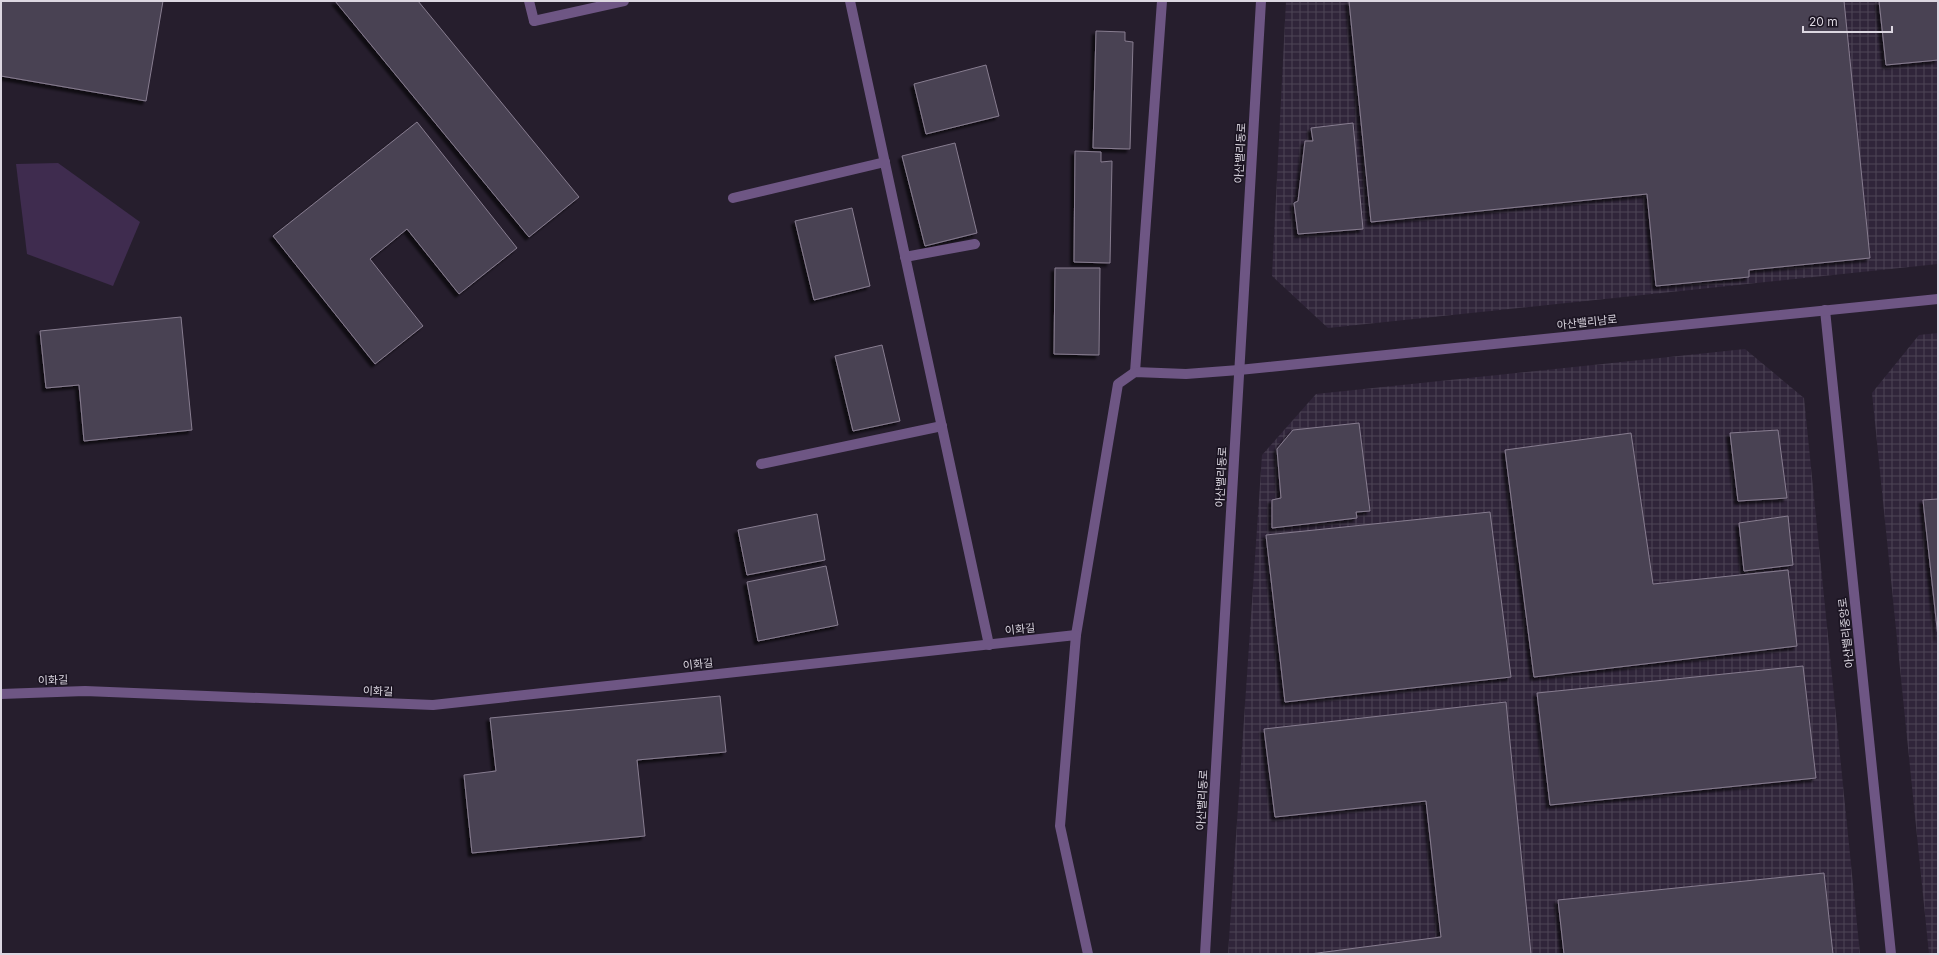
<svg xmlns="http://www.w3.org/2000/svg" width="1939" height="955" viewBox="0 0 1939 955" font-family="Inter,'Noto Sans KR',sans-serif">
<defs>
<pattern id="industrial-grid" width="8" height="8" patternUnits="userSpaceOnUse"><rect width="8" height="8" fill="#30253a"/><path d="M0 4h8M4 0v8" fill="none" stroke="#4d4456"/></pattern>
<filter id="shadow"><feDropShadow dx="-3.5" dy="3.5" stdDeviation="1" flood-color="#0009"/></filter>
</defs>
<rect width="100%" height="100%" fill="#261e2d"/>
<g fill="url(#industrial-grid)">
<polygon points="1286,1 1938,1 1938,264 1328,328 1272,276"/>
<polygon points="1938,333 1938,954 1929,954 1872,393 1919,335"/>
<polygon points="1745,349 1804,398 1860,954 1228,954 1262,455 1316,394"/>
</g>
<polygon fill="#3f2c4f" points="58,163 140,222 113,286 27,254 16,164"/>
<g fill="#4a4253" stroke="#877d90" filter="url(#shadow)">
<polygon points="1,1 163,1 146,101 1,76"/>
<polygon points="335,1 418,1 579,197 529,237"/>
<polygon points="1349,1 1844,1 1870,258 1749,270 1749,277 1656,286 1647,194 1371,222"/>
<polygon points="1879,1 1938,1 1938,60 1886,65"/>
<polygon points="1096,31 1125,32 1125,41 1133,42 1130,149 1093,148"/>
<polygon points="986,65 999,116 926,134 914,84"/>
<polygon points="417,122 517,248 459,294 407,229 370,259 423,326 375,364 273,236"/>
<polygon points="1353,123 1363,229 1298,234 1294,203 1298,201 1305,141 1313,141 1311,128"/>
<polygon points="955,143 977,233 925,246 902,156"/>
<polygon points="1075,151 1101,152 1101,162 1112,161 1110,263 1074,262"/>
<polygon points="852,208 870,286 814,300 795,221"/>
<polygon points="1055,268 1100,268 1099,355 1054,354"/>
<polygon points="181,317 192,430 84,441 79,385 46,388 40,331"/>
<polygon points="882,345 900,421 853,431 835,356"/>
<polygon points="1359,423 1370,511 1356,512 1357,518 1272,528 1272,500 1281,498 1277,449 1293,430"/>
<polygon points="1778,430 1787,498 1738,501 1730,433"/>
<polygon points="1631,433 1653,584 1788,570 1797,646 1534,677 1505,450"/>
<polygon points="1938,499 1938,637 1923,500"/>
<polygon points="1490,512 1511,677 1285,702 1266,535"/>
<polygon points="817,514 825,560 747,575 738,530"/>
<polygon points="1788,516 1793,565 1744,571 1739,523"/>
<polygon points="826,566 838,625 758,641 747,582"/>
<polygon points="1803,666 1816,778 1550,805 1537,693"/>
<polygon points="720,696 726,752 637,760 645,836 472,853 464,775 496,771 490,718"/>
<polygon points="1506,702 1531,954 1310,954 1441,937 1426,801 1275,817 1264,729"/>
<polygon points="1824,873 1833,954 1564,954 1558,900"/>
</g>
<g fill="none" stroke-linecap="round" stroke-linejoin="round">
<g stroke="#6e5684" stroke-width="10">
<polyline points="529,1 534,21"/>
<polyline points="733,198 885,162"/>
<polyline points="905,257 975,244"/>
<polyline points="1135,372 1162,1"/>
<polyline points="761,464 942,426"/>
</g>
<g stroke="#6e5684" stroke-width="10">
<polyline points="850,1 989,645"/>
<polyline points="534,21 624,1"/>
<polyline points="1076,635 1118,384 1135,372 1186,374 1239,370"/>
<polyline points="1,694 85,691 433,705 1076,635 1060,826 1088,954"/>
</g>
<g stroke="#6e5684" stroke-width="10">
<polyline points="1825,310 1891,954"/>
<polyline points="1239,370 1938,299"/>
<polyline points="1205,954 1261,1"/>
</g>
</g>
<g text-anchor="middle" stroke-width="3.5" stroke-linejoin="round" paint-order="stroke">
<g font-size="11" fill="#dcd7e1" stroke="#1c1523">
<text transform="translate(1240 153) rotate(-87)" y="4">아산밸리동로</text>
<text transform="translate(1587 322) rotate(-6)" y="4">아산밸리남로</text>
<text transform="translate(1221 477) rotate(-87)" y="4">아산밸리동로</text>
<text transform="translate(1020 629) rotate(-6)" y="4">이화길</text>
<text transform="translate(1846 633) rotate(-96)" y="4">아산밸리중앙로</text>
<text transform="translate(698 664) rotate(-6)" y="4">이화길</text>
<text transform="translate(53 680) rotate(-2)" y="4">이화길</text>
<text transform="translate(378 691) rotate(2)" y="4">이화길</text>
<text transform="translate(1202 800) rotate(-87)" y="4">아산밸리동로</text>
</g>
</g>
<rect width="1939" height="955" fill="none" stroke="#dcd7e1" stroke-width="4"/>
<path d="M1803 26v6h89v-6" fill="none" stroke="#dcd7e1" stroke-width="2"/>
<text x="1809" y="26" font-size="12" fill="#dcd7e1" stroke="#1c1523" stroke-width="3" paint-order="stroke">20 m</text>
</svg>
